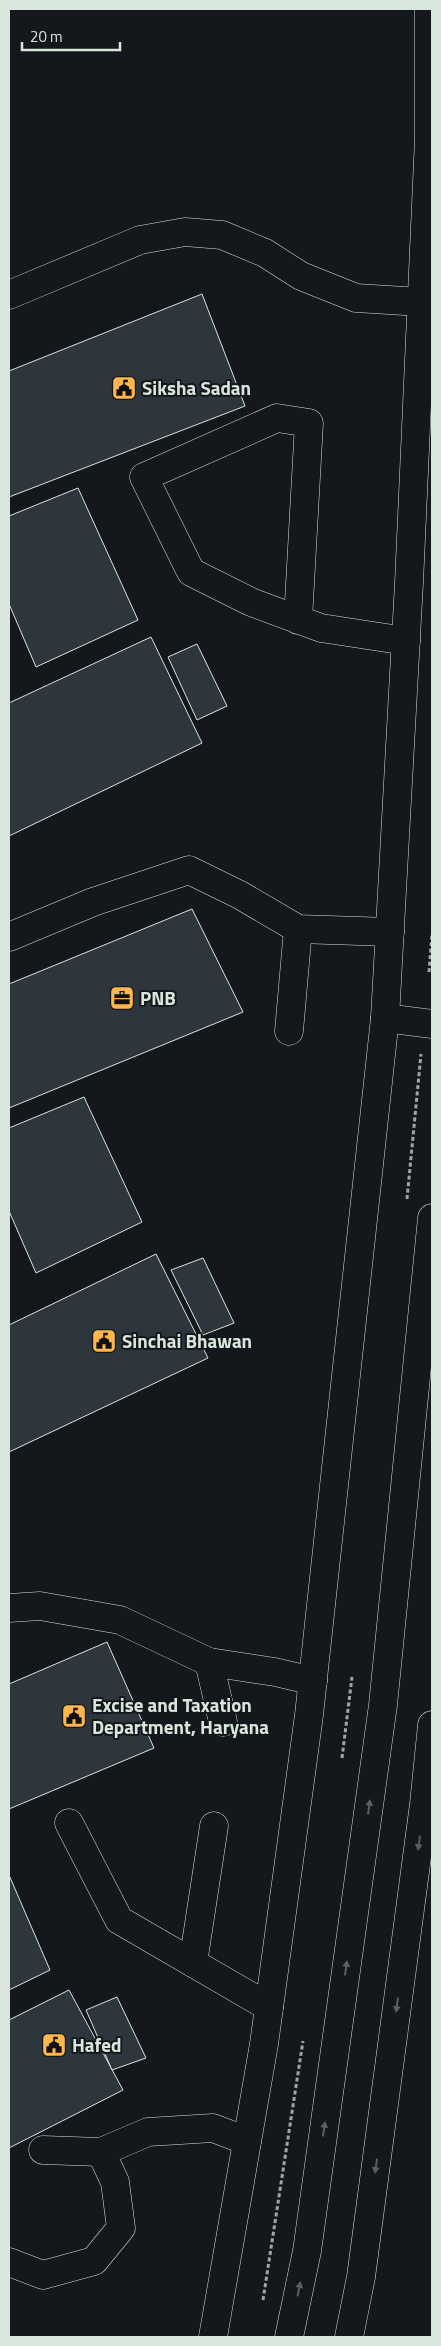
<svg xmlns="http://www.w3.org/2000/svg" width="441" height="2346" viewBox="0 0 441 2346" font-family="'Titillium Web',sans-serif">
<rect width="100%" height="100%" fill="#14181c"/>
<g fill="#2c363c" stroke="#d8e6dc">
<polygon points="202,294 245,406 9,497 9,371"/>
<polygon points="78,488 138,620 36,667 9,604 9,516"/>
<polygon points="151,637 202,743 9,836 9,703"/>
<polygon points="197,644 227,706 197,720 168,657"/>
<polygon points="192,909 243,1012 9,1108 9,984"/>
<polygon points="84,1097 142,1222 36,1273 9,1211 9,1128"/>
<polygon points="156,1254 208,1358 9,1452 9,1325"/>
<polygon points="203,1258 234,1323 203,1335 171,1270"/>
<polygon points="107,1642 154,1748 9,1809 9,1684"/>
<polygon points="9,1875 50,1970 9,1990"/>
<polygon points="69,1990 123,2090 9,2148 9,2020"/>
<polygon points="117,1997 146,2058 112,2070 86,2010"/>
</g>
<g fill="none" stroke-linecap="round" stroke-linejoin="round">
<defs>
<g id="minor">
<polyline points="9,295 140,240 185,232 222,235 265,253 301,276 356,298 421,302"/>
<polyline points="298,620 309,423 277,418 144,477 191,572 251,602 321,628 406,641"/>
<polyline points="9,937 93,902 189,870 240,895 298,929 390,932"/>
<polyline points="385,1018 432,1024"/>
<polyline points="289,1031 298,929"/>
<polyline points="9,1608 40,1606 120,1620 209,1662 275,1672 313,1681"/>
<polyline points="209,1662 223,1722"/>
<polyline points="69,1823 119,1920 269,2007"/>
<polyline points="193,1963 214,1826"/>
<polyline points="43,2150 101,2152"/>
<polyline points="9,2262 43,2275 94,2261 121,2228 115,2182 101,2152 148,2132 213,2128 247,2141"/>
<polyline points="213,2337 264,2044 309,1715 385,1018 409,583 429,138 429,9"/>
<polyline points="289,2337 307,2251 383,1705 432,1218"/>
<polyline points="349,2337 361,2277 424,1804 432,1725"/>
</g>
</defs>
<use href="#minor" stroke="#d8e6dc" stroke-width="29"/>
<g stroke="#9da8a2" stroke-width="3" stroke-dasharray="4 2.5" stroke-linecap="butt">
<polyline points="429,972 432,934"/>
<polyline points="407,1199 421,1054"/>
<polyline points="342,1758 352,1677"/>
<polyline points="263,2300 303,2041"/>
</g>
<use href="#minor" stroke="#14181c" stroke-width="28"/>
</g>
<defs><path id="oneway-solid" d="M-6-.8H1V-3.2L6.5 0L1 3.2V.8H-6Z" transform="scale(1.25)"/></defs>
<g fill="#59605f">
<use href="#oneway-solid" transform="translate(369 1807) rotate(-82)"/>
<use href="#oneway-solid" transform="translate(419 1843) rotate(98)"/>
<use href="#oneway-solid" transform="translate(346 1968) rotate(-82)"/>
<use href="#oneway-solid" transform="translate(397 2005) rotate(98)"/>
<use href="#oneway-solid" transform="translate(324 2129) rotate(-82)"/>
<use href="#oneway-solid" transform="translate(376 2166) rotate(98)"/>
<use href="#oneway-solid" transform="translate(299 2289) rotate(-79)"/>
</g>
<defs>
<symbol id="civic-square" viewBox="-11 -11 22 22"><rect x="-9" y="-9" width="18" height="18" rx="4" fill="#ffb74d" stroke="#14181c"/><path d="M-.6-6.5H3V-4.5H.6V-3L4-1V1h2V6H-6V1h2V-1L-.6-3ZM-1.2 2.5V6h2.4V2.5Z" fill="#111"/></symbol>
<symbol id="office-square" viewBox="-11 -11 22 22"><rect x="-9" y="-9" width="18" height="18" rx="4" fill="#ffb74d" stroke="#14181c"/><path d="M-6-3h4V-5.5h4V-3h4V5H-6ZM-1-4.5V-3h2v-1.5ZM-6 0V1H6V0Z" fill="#111"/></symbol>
</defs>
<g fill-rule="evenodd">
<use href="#civic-square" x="110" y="374" width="28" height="28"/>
<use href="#office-square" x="108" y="984" width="28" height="28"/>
<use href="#civic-square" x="90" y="1327" width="28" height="28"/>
<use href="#civic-square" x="60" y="1702" width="28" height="28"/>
<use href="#civic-square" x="40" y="2031" width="28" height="28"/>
</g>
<g text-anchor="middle" stroke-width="4" stroke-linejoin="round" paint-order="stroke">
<g font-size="19" font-weight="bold" fill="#d8e6dc" stroke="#14181c" text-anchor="start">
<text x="142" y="395">Siksha Sadan</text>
<text x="140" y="1005">PNB</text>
<text x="122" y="1348">Sinchai Bhawan</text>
<text x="92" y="1712">Excise and Taxation<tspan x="92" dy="22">Department, Haryana</tspan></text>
<text x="72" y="2052">Hafed</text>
</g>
</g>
<rect width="441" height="2346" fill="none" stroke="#d8e6dc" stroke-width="20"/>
<path d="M22 42v8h98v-8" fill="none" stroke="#d8e6dc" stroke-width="2.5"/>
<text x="30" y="42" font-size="15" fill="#d8e6dc" stroke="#14181c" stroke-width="4" paint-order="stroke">20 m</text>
</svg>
